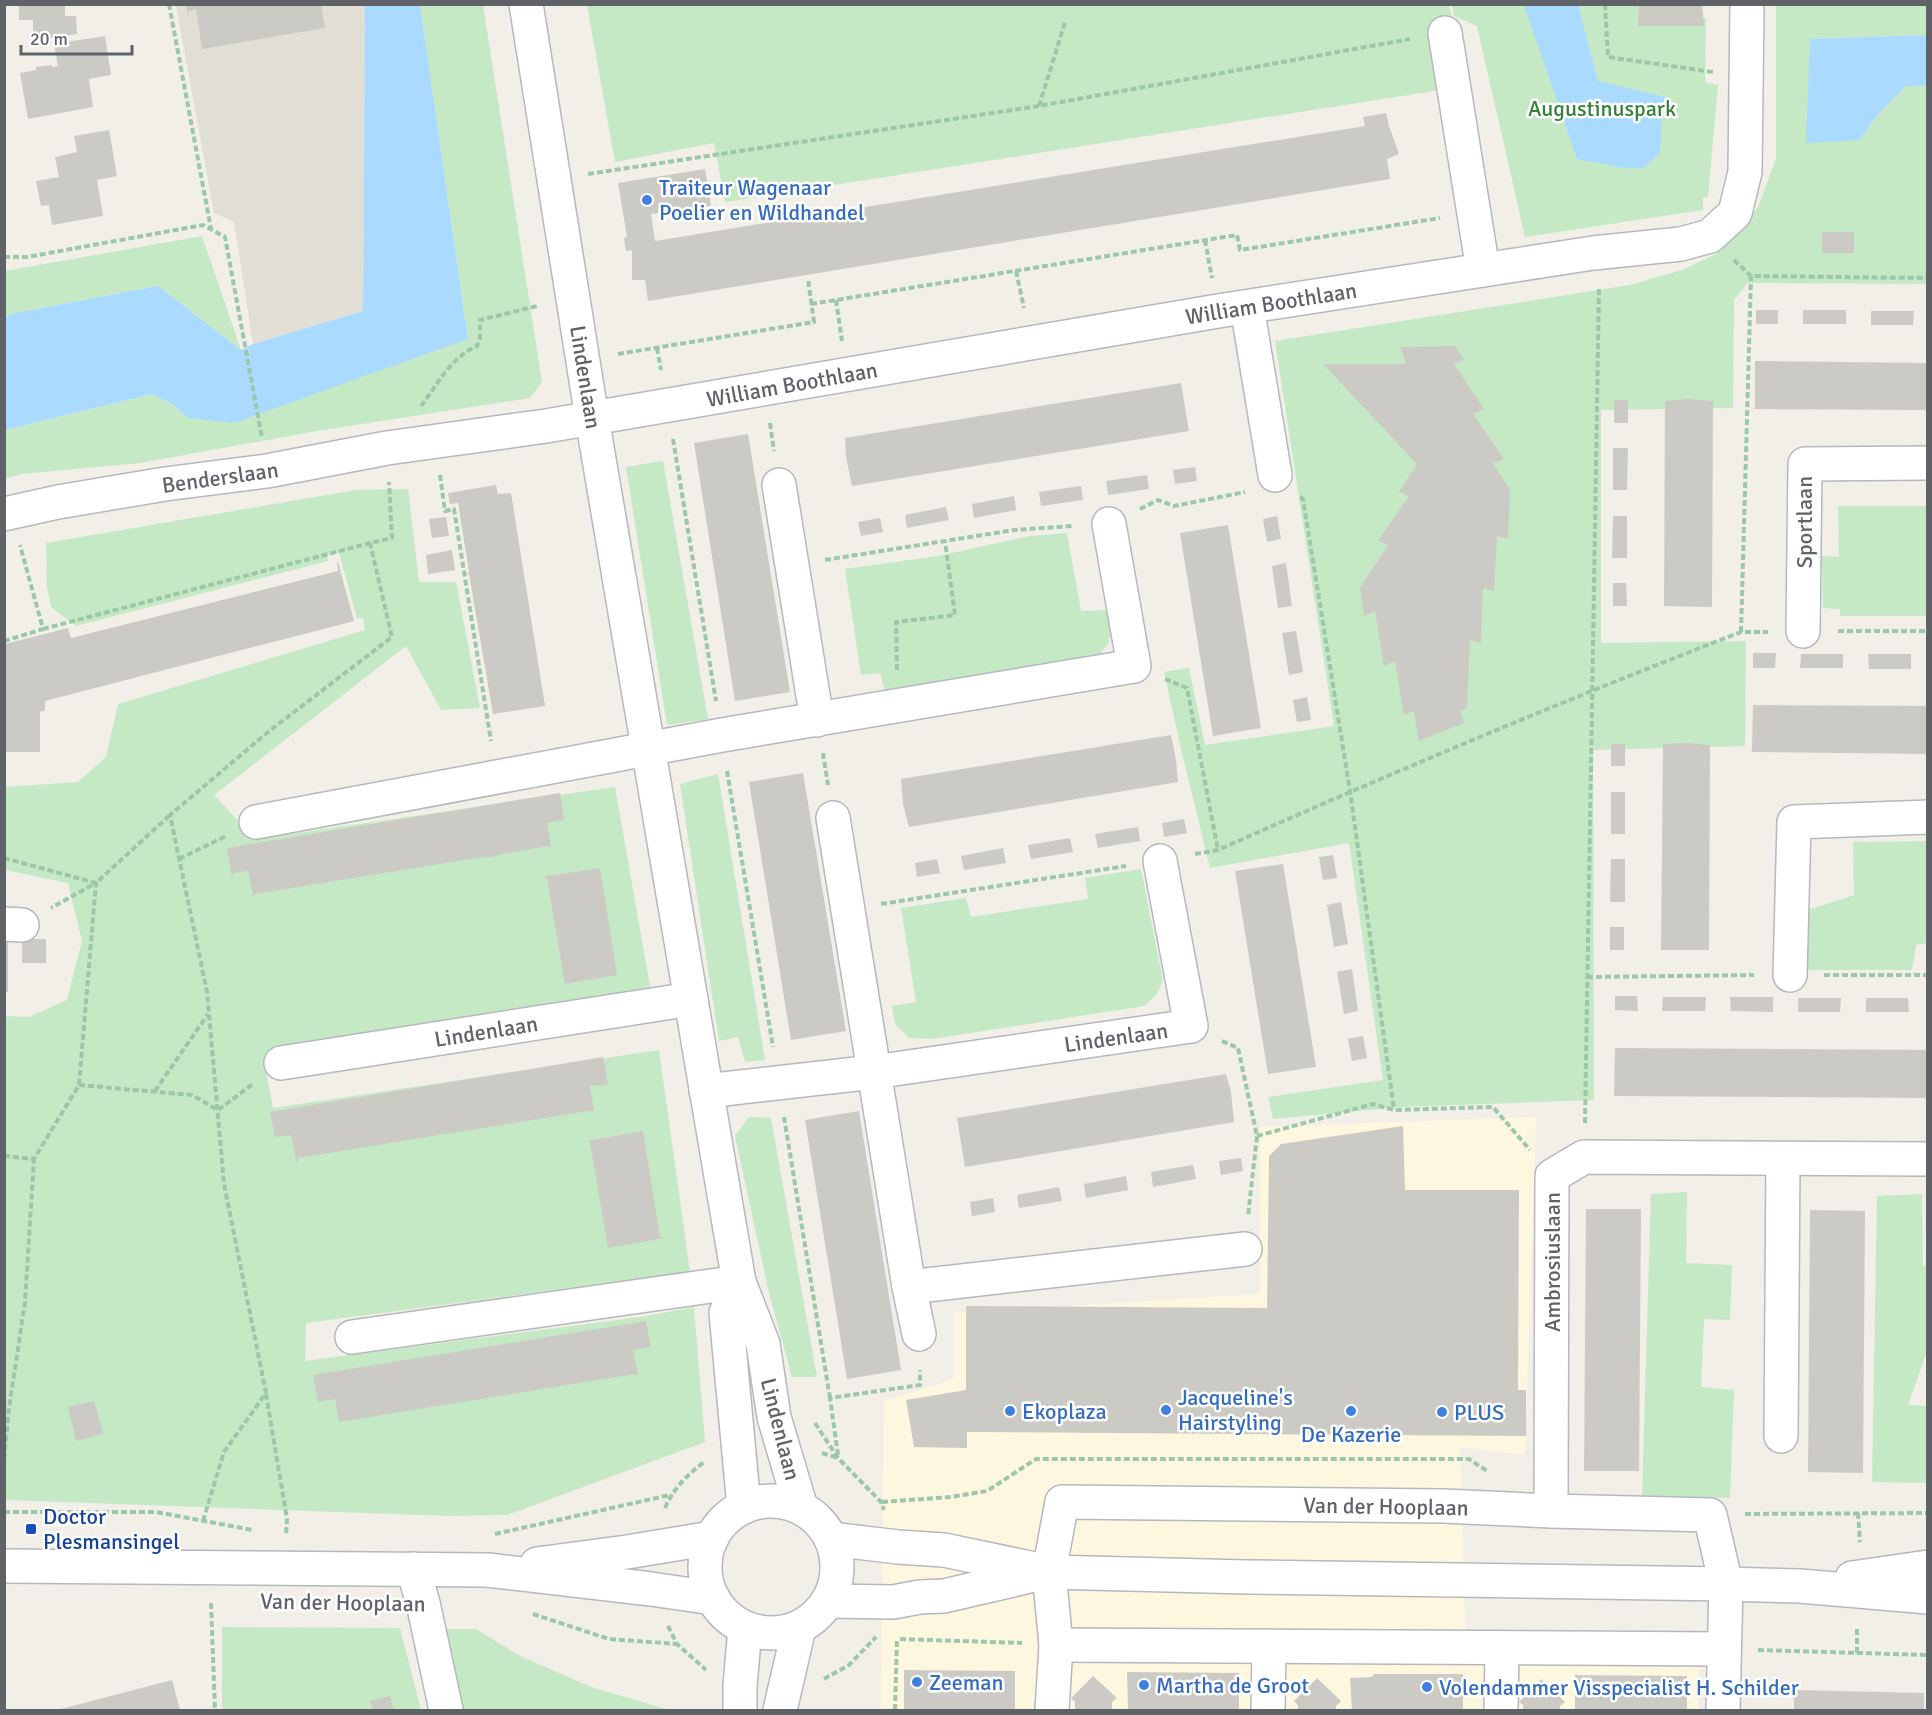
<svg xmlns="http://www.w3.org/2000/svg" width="1932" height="1715" viewBox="0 0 1932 1715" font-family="Signika,sans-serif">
<rect width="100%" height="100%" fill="#f1efe8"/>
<polygon fill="#fef7e0" points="1536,1117 1525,1455 1460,1447 1466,1652 1700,1662 1698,1710 881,1710 884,1401 954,1379 954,1313 1260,1294 1260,1127"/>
<polygon fill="#e1ded6" points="176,5 365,5 363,311 253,344 234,222 214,213"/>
<g fill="#c5e8c5">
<polygon points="420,5 483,5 542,382 530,398 317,431 140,463 21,474 5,479 4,430 152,394 172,404 188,418 468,339"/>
<polygon points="587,5 1449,5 1466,86 725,202 714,143 615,162"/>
<polygon points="1452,5 1660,5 1660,16 1706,18 1705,82 1718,85 1708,197 1703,198 1703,210 1525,237 1477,26 1454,16"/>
<polygon points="1776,5 1927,5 1927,35 1811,39 1860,140 1875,118 1905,87 1927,85 1927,284 1748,283 1734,300 1733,408 1601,410 1601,643 1746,641 1745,746 1593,750 1594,1100 1400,1107 1273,1119 1268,1097 1383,1080 1349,843 1210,868 1181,749 1164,672 1189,668 1205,745 1334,726 1275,341 1630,285 1682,270 1714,255 1739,232 1758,207 1776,159"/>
<polygon points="202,236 241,350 158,286 10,314 5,321 5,271"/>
<polygon points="663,461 708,719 667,725 626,467"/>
<polygon points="408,489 419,582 456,582 480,708 441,710 406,646 214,795 255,839 615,787 654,1009 266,1072 273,1108 659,1050 690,1272 306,1323 305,1361 640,1317 694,1307 705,1442 507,1515 449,1516 5,1500 5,1016 29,1017 67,1000 82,941 68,883 5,870 5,787 78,782 106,757 118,704 365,630 363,618 357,618 339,553 327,555 328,561 76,626 51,607 47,587 46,543 356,490"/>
<polygon points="1838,506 1927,506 1927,616 1840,616 1840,609 1823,608 1822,556 1839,557"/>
<polygon points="1067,533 1081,611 1108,610 1112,629 1108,644 1092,663 886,694 880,673 861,675 845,569 938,556 1030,536"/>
<polygon points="718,774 765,1060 745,1062 738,1037 719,1041 680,784"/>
<polygon points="1927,841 1927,943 1916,945 1912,970 1806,970 1808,910 1854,895 1853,842"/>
<polygon points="1141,869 1163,981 1156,995 1144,1006 932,1039 909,1038 895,1024 892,1006 916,1002 901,908 966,898 971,917 1088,899 1085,878"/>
<polygon points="749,1117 771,1118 817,1377 792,1377 769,1293 735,1136"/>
<polygon points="1687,1192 1686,1263 1732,1265 1730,1320 1704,1319 1701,1387 1734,1390 1730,1498 1642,1496 1651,1194"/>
<polygon points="1922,1194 1923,1266 1928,1266 1927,1351 1908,1405 1927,1406 1927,1483 1872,1482 1877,1196"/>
<polygon points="222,1627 400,1628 421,1710 222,1710"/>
<polygon points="446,1629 476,1629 520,1656 591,1687 669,1710 463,1710"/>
</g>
<g fill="#aadaff">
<polygon points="365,5 420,5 468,339 234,423 188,418 172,404 152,394 5,430 4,321 10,314 158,286 241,350 253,344 363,311"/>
<polygon points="1524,5 1578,5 1598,81 1669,98 1662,113 1660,153 1643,168 1625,168 1577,159"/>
<polygon points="1927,35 1927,85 1905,87 1875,118 1860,140 1806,143 1810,39"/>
</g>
<g fill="#cccac5">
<polygon points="19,4 65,4 65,16 76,16 77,34 33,41 33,20 19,20"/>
<polygon points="186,4 321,4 325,28 202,49 196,9 189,11 188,16"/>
<polygon points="1639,4 1702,4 1704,26 1638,26"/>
<polygon points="105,36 111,75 89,79 93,107 28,119 20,73 36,70 36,67 52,65 52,67 58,66 54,44"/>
<polygon points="1386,113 1389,126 1399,154 1387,159 1390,179 648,301 645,280 632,280 632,250 626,251 624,238 627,237 618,183 705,169 711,206 651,214 655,241 1365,126 1363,117"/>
<polygon points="109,130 117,176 97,180 103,216 52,225 49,205 41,206 36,181 59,177 55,157 77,152 74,136"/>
<rect x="1822" y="232" width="32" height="21"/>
<rect x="1756" y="310" width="22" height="14"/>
<rect x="1803" y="310" width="43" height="14"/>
<polygon points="1871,311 1914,311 1913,325 1871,325"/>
<polygon points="1455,346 1464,360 1454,364 1484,409 1473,414 1504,459 1493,463 1510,490 1508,539 1497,536 1494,591 1483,588 1481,643 1470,640 1467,708 1460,711 1464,723 1419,741 1414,711 1404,715 1395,661 1384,666 1375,611 1364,616 1360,588 1388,545 1378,541 1409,496 1399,492 1417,464 1323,364 1406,364 1400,347"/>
<polygon points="1755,361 1928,363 1928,410 1755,409"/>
<polygon points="1181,383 1189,431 852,486 846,457 845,438"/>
<polygon points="1688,399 1713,401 1712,607 1664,606 1665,401"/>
<rect x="1614" y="400" width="14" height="23"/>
<polygon points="748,434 790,692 735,701 694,443"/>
<polygon points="1613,448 1628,448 1627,490 1613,490"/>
<polygon points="1195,467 1197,481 1175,484 1173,470"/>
<polygon points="1147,475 1149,489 1108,495 1106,481"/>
<polygon points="496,485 498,494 511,493 545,706 493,714 469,574 466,574 469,572 458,503 450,504 448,493"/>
<polygon points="1081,486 1083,500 1041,506 1039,492"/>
<polygon points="1014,496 1016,510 974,518 972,504"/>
<polygon points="946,507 949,520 907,528 905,515"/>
<polygon points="1277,516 1281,539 1267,542 1263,519"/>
<polygon points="1613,516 1627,516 1627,558 1612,558"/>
<polygon points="446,517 449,536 432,538 429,519"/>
<polygon points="880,518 883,532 861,536 858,522"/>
<polygon points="1228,525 1261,728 1213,736 1180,533"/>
<polygon points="452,550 455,570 428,574 426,555"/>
<polygon points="337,562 338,562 354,621 45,701 45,711 41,711 40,713 40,752 4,752 5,644 68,628 71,638 338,571"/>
<polygon points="1286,563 1292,606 1278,608 1272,566"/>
<polygon points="1613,583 1626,583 1627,606 1613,606"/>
<polygon points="1296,631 1303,672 1289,675 1282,633"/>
<polygon points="1753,653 1776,653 1775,668 1753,668"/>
<polygon points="1801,654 1843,654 1843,668 1800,668"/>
<polygon points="1868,654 1911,654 1911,669 1869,669"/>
<polygon points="1307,697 1311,720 1297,722 1293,700"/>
<polygon points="1753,705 1928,706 1928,754 1752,752"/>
<polygon points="1171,735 1176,760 1178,782 909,827 903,804 901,779"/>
<polygon points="1686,743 1710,745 1709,950 1661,950 1663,744"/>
<rect x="1611" y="744" width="14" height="22"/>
<polygon points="803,773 846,1031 791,1040 749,782"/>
<rect x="1611" y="792" width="14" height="42"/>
<polygon points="560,793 564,820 547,823 551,847 549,846 497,855 497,856 470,859 255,894 254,900 248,871 233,873 232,878 227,848"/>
<polygon points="1184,819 1187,833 1164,837 1162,823"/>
<polygon points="1138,827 1140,841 1098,848 1095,834"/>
<polygon points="1070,838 1073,852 1031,859 1028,845"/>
<polygon points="1003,848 1006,863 964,870 961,856"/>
<polygon points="1333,855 1337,878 1323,880 1319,857"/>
<polygon points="937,859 940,873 917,877 915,863"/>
<polygon points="1611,859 1625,859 1625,902 1610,902"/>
<polygon points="1283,864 1316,1067 1268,1074 1235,871"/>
<polygon points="600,868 617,975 565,984 547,878 542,877"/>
<polygon points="1341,902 1348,944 1334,947 1327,905"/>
<rect x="1610" y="927" width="14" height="23"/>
<rect x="22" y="939" width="24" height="24"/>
<polygon points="4,940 8,940 8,992 6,992 4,985"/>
<polygon points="1352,969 1358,1011 1344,1014 1337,972"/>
<polygon points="1615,996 1637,996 1638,1011 1615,1010"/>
<polygon points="1663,997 1706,997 1705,1011 1662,1011"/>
<polygon points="1730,997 1773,997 1773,1012 1731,1011"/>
<polygon points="1798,998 1841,998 1840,1012 1798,1012"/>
<polygon points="1866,998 1908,998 1909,1012 1866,1012"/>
<polygon points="1363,1036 1367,1058 1352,1061 1348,1039"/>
<polygon points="1615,1048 1928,1050 1928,1098 1614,1096"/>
<polygon points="603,1057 608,1085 590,1086 594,1110 298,1158 297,1164 291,1135 275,1137 270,1112"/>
<polygon points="1226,1074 1231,1092 1234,1122 965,1167 957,1118"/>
<polygon points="859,1111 901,1370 847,1379 805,1120"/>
<polygon points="1403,1126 1405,1190 1519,1190 1518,1390 1526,1390 1526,1436 967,1432 967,1448 914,1447 906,1400 966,1390 966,1306 1267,1308 1269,1156 1281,1144"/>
<polygon points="643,1131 660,1237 665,1238 608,1248 590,1142 586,1141"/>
<polygon points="1241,1158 1243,1171 1221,1175 1219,1161"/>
<polygon points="1193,1165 1196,1179 1153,1187 1151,1172"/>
<polygon points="1126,1176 1128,1190 1086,1198 1084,1184"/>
<polygon points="1059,1187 1062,1201 1019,1208 1017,1195"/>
<polygon points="993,1198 995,1212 972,1216 970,1202"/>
<polygon points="1586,1209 1641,1209 1639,1471 1584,1471"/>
<polygon points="1810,1210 1865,1211 1863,1473 1808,1472"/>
<polygon points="646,1321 651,1347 633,1350 638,1375 635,1375 635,1374 339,1422 335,1399 318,1402 313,1375"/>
<polygon points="94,1401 103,1434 76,1441 68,1407"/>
<polygon points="904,1670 1015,1671 1015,1710 904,1710"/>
<polygon points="1127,1672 1239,1673 1239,1710 1128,1710"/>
<polygon points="1374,1674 1463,1674 1463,1710 1352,1710 1350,1678 1372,1677"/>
<polygon points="1575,1675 1687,1676 1687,1710 1575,1710"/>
<polygon points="1093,1676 1117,1698 1112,1702 1112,1710 1075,1710 1075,1702 1071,1698"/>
<polygon points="1317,1678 1341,1701 1336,1706 1336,1710 1298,1710 1298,1705 1294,1701"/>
<polygon points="1541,1679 1565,1702 1560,1706 1560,1710 1523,1710 1523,1705 1519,1702"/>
<polygon points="172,1680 180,1710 57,1710"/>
<polygon points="1794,1690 1924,1693 1924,1710 1794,1710"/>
<polygon points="390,1696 394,1710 373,1710 370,1701"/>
</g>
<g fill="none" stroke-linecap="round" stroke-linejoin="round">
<defs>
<g id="minor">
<polyline points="526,4 592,418 739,1282 763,1344 774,1417 801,1508"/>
<polyline points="1445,33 1483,270"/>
<polyline points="1247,307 1275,475"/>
<polyline points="779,485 817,720"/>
<polyline points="4,514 58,502 165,484 267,471 387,448 546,426 1218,311 1593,253 1681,244 1710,236 1735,213 1745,172 1747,4"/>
<polyline points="1803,631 1805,464 1928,463"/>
<polyline points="833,818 909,1287 919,1334"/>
<polyline points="256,822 722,735 1134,666 1109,524"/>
<polyline points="4,924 22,925"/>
<polyline points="1790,975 1794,822 1928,817"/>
<polyline points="281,1063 691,999"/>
<polyline points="706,1091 874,1072 1191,1026 1160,861"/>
<polyline points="739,1282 726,1313 744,1507"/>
<polyline points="909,1287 1245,1249"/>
<polyline points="352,1337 739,1282"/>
<polyline points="1781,1436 1783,1159"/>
<circle cx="771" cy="1567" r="66"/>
<polyline points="1551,1511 1552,1176 1584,1157 1928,1159"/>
<polyline points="831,1539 898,1547 944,1550 1049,1572 1247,1577 1726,1584 1800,1586 1928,1597"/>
<polyline points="537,1564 627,1552 712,1538"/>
<polyline points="4,1566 487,1570 651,1589 713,1598"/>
<polyline points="413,1569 423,1603 446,1710"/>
<polyline points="1852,1578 1928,1567"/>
<polyline points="828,1601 893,1602 920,1597 944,1596 1038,1574"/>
<polyline points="1056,1645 1724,1649"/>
<polyline points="740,1710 740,1686 745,1628"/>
<polyline points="780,1710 799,1628"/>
<polyline points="1052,1710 1056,1645 1049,1572 1062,1502 1444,1506 1551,1511 1710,1515 1726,1584 1723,1710"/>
<polyline points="1268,1710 1269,1646"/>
<polyline points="1501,1710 1502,1648"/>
</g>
</defs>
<use href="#minor" stroke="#b5b8bc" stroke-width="36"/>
<g stroke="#9cc7a9" stroke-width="4" stroke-dasharray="6 3" stroke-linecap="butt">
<polyline points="169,4 211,229"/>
<polyline points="1605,4 1608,57 1713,72"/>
<polyline points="1039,106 1065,22"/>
<polyline points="588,174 1039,106 1410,39"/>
<polyline points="1205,240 1212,278"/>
<polyline points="4,257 27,257 203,225 225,237 262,438"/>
<polyline points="1734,260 1751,276 1928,278"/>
<polyline points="1016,271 1024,308"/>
<polyline points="836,300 842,341"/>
<polyline points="811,304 1237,235 1240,250 1440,218"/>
<polyline points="657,348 661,370"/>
<polyline points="618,354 814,322 808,279"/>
<path d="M421,406C437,385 452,356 477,346L480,338V320L537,306"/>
<polyline points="770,423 774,451"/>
<polyline points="673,439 716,701"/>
<polyline points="440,475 445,511 454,509 491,741"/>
<polyline points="1300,497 1303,499 1350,791 1394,1110"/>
<polyline points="1140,509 1158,500 1174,506 1245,492"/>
<polyline points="825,560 1014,530 1073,526"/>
<polyline points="43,629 370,543"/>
<polyline points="1838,631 1928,631"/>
<polyline points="1741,632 1751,276"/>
<polyline points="4,641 43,629 20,545"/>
<polyline points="897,670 896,622 955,615 945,541"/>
<polyline points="1165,679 1187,688 1218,850"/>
<polyline points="823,753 828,785"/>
<polyline points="727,771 773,1047"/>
<path d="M1195,854L1218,850C1391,773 1565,700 1741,632H1768"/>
<polyline points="4,858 96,883 170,815"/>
<polyline points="179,859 226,836"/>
<polyline points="881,904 1126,866"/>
<polyline points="1824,975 1928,975"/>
<polyline points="1587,977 1754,975"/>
<polyline points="1222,1041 1238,1048 1257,1136 1248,1216"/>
<polyline points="79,1085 192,1095 218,1110 254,1083"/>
<polyline points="155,1091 208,1014"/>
<polyline points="784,1117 830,1398"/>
<polyline points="1585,1123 1599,288"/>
<polyline points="1257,1136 1373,1104 1394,1110 1493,1107 1530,1150"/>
<polyline points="4,1156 34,1159 79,1085 96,883 51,908"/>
<polyline points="266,1394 287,1519 286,1535"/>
<polyline points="815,1423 838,1458 881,1502 884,1510"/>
<polyline points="822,1453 838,1458"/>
<polyline points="838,1455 830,1398 920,1385 920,1370"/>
<polyline points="4,1459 9,1408 25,1302 34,1159"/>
<polyline points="882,1502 951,1497 987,1491 1036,1459 1469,1459 1487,1471"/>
<path d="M665,1508C673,1489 687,1475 704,1462"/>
<polyline points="4,1512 156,1512 253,1530"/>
<polyline points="1858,1513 1860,1542"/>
<polyline points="1745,1514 1928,1513"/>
<polyline points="203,1521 224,1452 266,1393 224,1184 207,992 170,815 268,732 392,637 370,543 392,538 389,482"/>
<polyline points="495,1534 670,1495"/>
<polyline points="211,1603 215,1710"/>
<polyline points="533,1614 609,1639 677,1644"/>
<polyline points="668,1626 677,1644 706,1670"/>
<polyline points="900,1639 1022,1643"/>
<polyline points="1758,1650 1928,1655"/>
<polyline points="1857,1653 1857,1627"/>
<polyline points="824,1679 849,1665 876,1637"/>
<polyline points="895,1710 897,1639"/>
</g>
<use href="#minor" stroke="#fff" stroke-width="33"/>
</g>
<g fill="#3f7fe0" stroke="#fff" stroke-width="2">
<circle cx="647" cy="200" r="6"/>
<circle cx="1166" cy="1410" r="6"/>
<circle cx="1010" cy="1411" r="6"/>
<circle cx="1351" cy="1411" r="6"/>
<circle cx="1442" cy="1412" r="6"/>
<circle cx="917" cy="1682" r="6"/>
<circle cx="1144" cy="1685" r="6"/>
<circle cx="1427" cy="1687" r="6"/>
</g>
<rect fill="#1a4fb4" stroke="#fff" stroke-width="2" x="25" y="1523" width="12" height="12" rx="3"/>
<g text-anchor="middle" stroke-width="5" stroke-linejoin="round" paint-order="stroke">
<g font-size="22" fill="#348238" stroke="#fff">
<text x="1602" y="116">Augustinuspark</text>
</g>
<g font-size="22" fill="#366cbe" stroke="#fff" text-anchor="start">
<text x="659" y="195">Traiteur Wagenaar<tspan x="659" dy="25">Poelier en Wildhandel</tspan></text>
<text x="1178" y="1405">Jacqueline's<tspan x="1178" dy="25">Hairstyling</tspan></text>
<text x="1022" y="1419">Ekoplaza</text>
<text x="1454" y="1420">PLUS</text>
<text x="1351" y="1442" text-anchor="middle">De Kazerie</text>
<text x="929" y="1690">Zeeman</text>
<text x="1156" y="1693">Martha de Groot</text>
<text x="1439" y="1695">Volendammer Visspecialist H. Schilder</text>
</g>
<g font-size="22" fill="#5f6368" stroke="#fff">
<text transform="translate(1271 303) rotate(-9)" y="8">William Boothlaan</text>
<text transform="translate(586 377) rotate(81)" y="8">Lindenlaan</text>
<text transform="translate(792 384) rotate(-10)" y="8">William Boothlaan</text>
<text transform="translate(220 477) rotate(-8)" y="8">Benderslaan</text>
<text transform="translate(1804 522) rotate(-90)" y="8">Sportlaan</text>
<text transform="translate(486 1031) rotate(-9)" y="8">Lindenlaan</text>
<text transform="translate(1116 1037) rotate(-8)" y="8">Lindenlaan</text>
<text transform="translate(1552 1262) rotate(-90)" y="8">Ambrosiuslaan</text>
<text transform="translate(781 1429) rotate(76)" y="8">Lindenlaan</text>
<text transform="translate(1386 1506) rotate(1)" y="8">Van der Hooplaan</text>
<text transform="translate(343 1602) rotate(1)" y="8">Van der Hooplaan</text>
</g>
<g font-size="22" fill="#164399" stroke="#fff" text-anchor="start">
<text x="43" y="1524">Doctor<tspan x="43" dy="25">Plesmansingel</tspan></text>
</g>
</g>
<rect width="1932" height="1715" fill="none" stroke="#5f6368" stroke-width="12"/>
<path d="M21 45v9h111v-9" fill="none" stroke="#5f6368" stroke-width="3"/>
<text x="30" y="45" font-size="18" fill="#5f6368" stroke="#ffffff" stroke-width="4.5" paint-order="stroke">20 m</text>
</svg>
